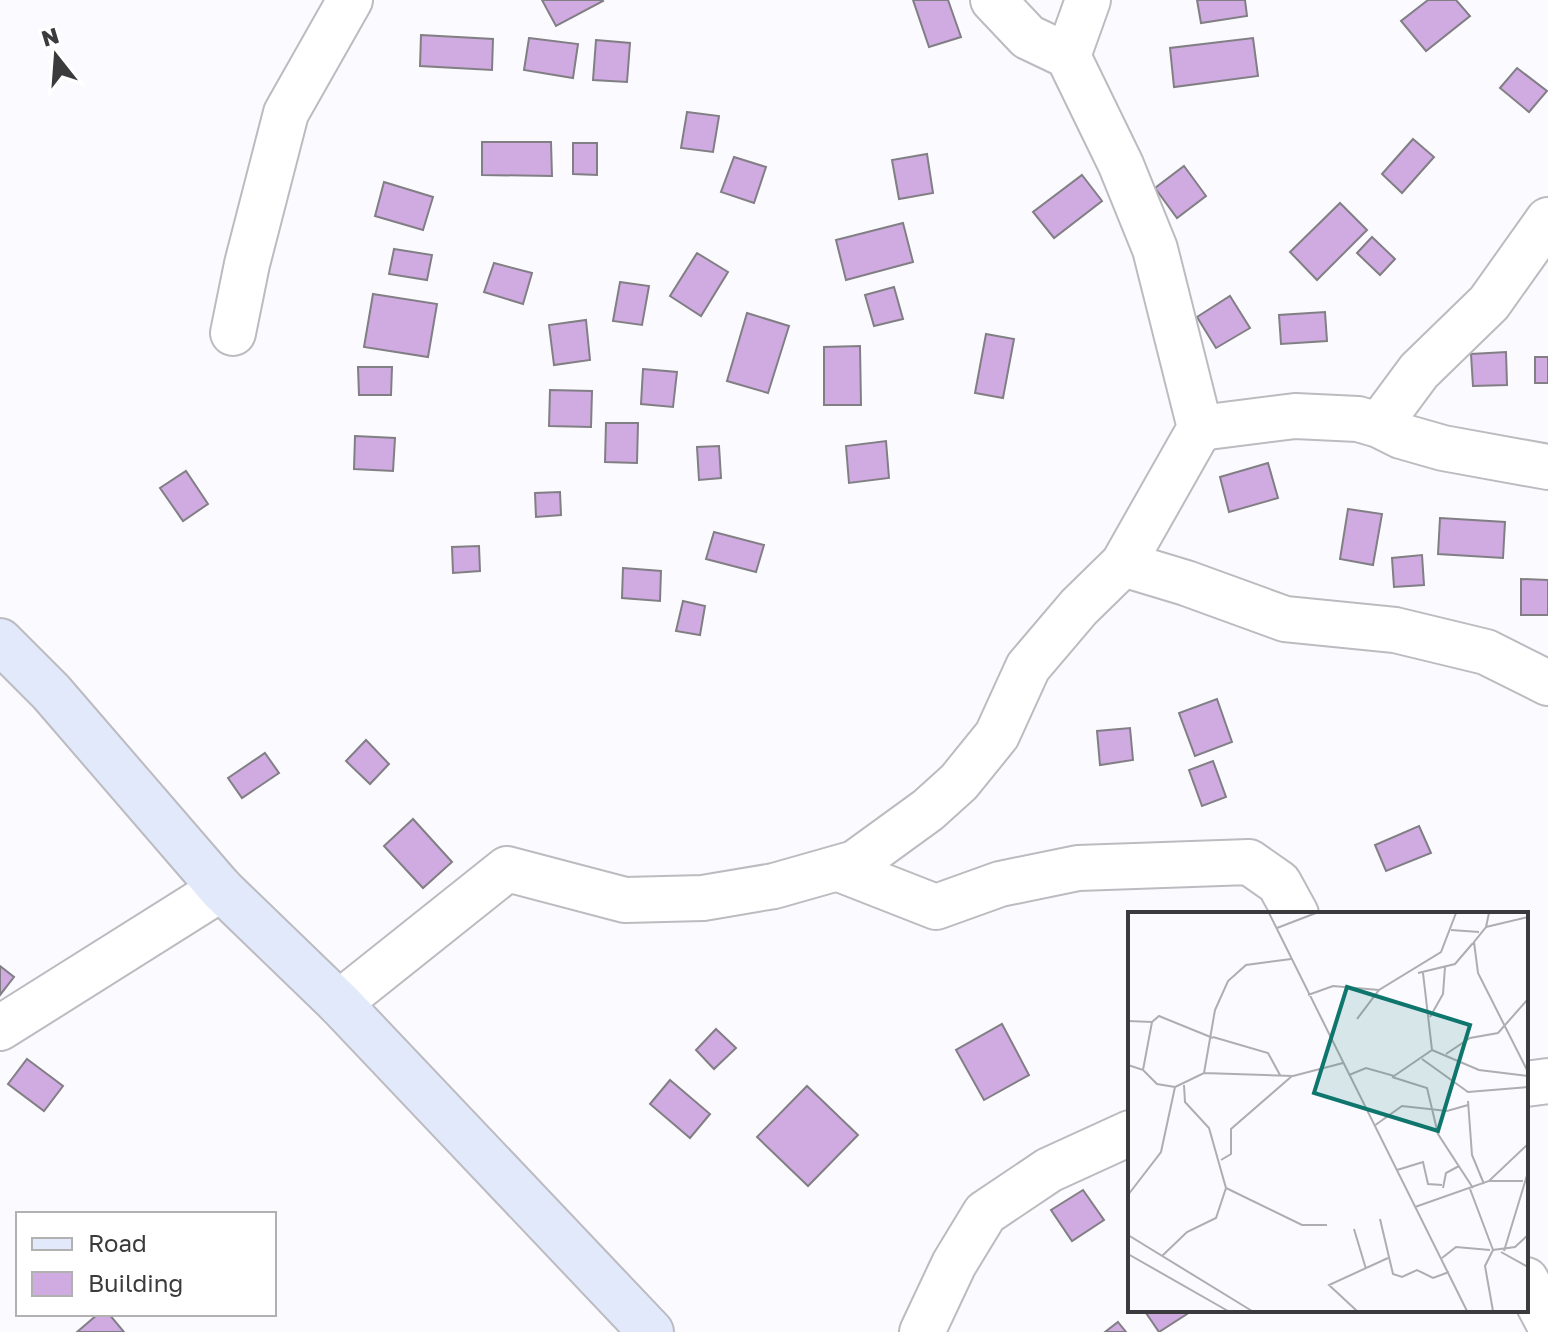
<svg xmlns="http://www.w3.org/2000/svg" width="1548" height="1332" viewBox="0 0 1548 1332" font-family="'Golos Text',sans-serif">
<rect width="100%" height="100%" fill="#fafaff"/>
<g fill="#cfabe2" stroke="#827f84" stroke-width="2">
<polygon points="542,0 602,0 603,1 556,26"/>
<polygon points="913,0 948,0 961,37 929,47"/>
<polygon points="1197,0 1245,0 1247,16 1201,23"/>
<polygon points="1428,0 1456,0 1470,16 1426,51 1401,21"/>
<polygon points="421,35 493,39 492,70 420,66"/>
<polygon points="529,38 578,44 573,78 524,70"/>
<polygon points="1253,38 1258,76 1174,87 1170,48"/>
<polygon points="596,40 630,43 627,82 593,80"/>
<polygon points="1517,68 1547,91 1529,112 1500,88"/>
<polygon points="687,112 719,116 713,152 681,148"/>
<polygon points="1413,139 1434,157 1402,193 1382,174"/>
<polygon points="482,142 551,142 552,176 482,175"/>
<polygon points="573,143 597,143 597,175 573,174"/>
<polygon points="927,154 933,193 899,199 892,160"/>
<polygon points="734,157 766,167 754,203 721,192"/>
<polygon points="1184,166 1206,196 1177,218 1155,188"/>
<polygon points="1082,175 1102,201 1054,238 1033,212"/>
<polygon points="384,182 433,197 423,230 375,216"/>
<polygon points="1340,203 1367,230 1317,280 1290,252"/>
<polygon points="903,223 913,262 846,280 836,240"/>
<polygon points="1372,237 1395,259 1380,275 1357,253"/>
<polygon points="394,249 432,255 427,280 389,274"/>
<polygon points="697,253 728,272 701,316 670,296"/>
<polygon points="494,263 532,273 523,304 484,292"/>
<polygon points="620,282 649,286 642,325 613,321"/>
<polygon points="894,287 903,319 874,326 865,295"/>
<polygon points="373,294 437,304 428,357 364,347"/>
<polygon points="1230,296 1250,328 1216,348 1197,317"/>
<polygon points="1325,312 1327,341 1281,344 1279,315"/>
<polygon points="747,313 789,326 768,393 727,381"/>
<polygon points="586,320 590,360 554,365 549,325"/>
<polygon points="986,334 1014,339 1003,398 975,393"/>
<polygon points="860,346 861,405 824,405 824,347"/>
<polygon points="1506,352 1507,385 1473,386 1471,354"/>
<rect x="1535" y="357" width="13" height="26"/>
<polygon points="358,367 392,367 391,395 359,395"/>
<polygon points="643,369 677,372 673,407 641,404"/>
<polygon points="550,390 592,391 591,427 549,426"/>
<polygon points="606,423 638,423 637,463 605,462"/>
<polygon points="355,436 395,438 393,471 354,469"/>
<polygon points="886,441 889,478 849,483 846,446"/>
<polygon points="719,446 721,478 699,480 697,447"/>
<polygon points="1268,463 1278,498 1229,512 1220,477"/>
<polygon points="186,471 208,504 183,521 160,488"/>
<polygon points="560,492 561,515 536,517 535,493"/>
<polygon points="1348,509 1382,514 1373,565 1340,559"/>
<polygon points="1440,518 1505,522 1503,558 1438,554"/>
<polygon points="714,532 764,545 756,572 706,559"/>
<polygon points="479,546 480,571 453,573 452,547"/>
<polygon points="1422,555 1424,585 1394,587 1392,558"/>
<polygon points="623,568 661,571 660,601 622,598"/>
<polygon points="1521,579 1548,580 1548,615 1521,615"/>
<polygon points="683,601 705,606 700,635 676,631"/>
<polygon points="1217,699 1232,742 1195,756 1179,713"/>
<polygon points="1130,728 1133,760 1100,765 1097,731"/>
<polygon points="366,740 389,764 370,784 346,761"/>
<polygon points="265,753 279,773 242,798 228,778"/>
<polygon points="1213,761 1226,797 1202,806 1189,770"/>
<polygon points="413,819 452,862 423,888 384,846"/>
<polygon points="1419,826 1431,853 1386,871 1375,845"/>
<polygon points="0,966 14,977 0,995"/>
<polygon points="1002,1024 1029,1075 984,1100 956,1050"/>
<polygon points="716,1029 736,1048 714,1069 696,1050"/>
<polygon points="27,1059 63,1086 44,1111 8,1084"/>
<polygon points="670,1080 710,1114 690,1138 650,1104"/>
<polygon points="807,1086 858,1135 808,1186 757,1137"/>
<polygon points="1083,1190 1104,1220 1072,1241 1051,1210"/>
<polygon points="1144,1310 1184,1310 1187,1314 1159,1332"/>
<polygon points="98,1314 109,1314 124,1332 77,1332"/>
<polygon points="1118,1322 1126,1332 1105,1332"/>
</g>
<g fill="none" stroke-linecap="round" stroke-linejoin="round">
<defs>
<g id="street">
<polyline points="1068,56 1088,0"/>
<polyline points="233,333 247,264 286,113 350,0"/>
<polyline points="1379,425 1419,371 1489,303 1548,220"/>
<polyline points="1200,428 1295,416 1358,419 1379,425 1401,436 1443,448 1548,467"/>
<polyline points="1123,564 1186,583 1285,619 1395,630 1486,652 1548,683"/>
<polyline points="839,869 936,907 1000,884 1078,868 1249,862 1279,883 1296,914"/>
<polyline points="339,1003 507,869 625,900 703,898 774,886 855,863 928,810 959,782 997,735 1028,667 1079,607 1123,564 1200,428 1155,249 1121,165 1068,56 1028,37 993,0"/>
<polyline points="0,1028 221,889"/>
<polyline points="1526,1084 1548,1081"/>
<polyline points="1526,1280 1548,1322"/>
<polyline points="922,1332 954,1264 985,1213 1049,1170 1130,1133"/>
</g>
<polyline id="secondary" points="0,641 51,692 221,889 339,1003 651,1332"/>
</defs>
<use href="#street" stroke="#bbbbc0" stroke-width="48"/>
<use href="#secondary" stroke="#bbbbc0" stroke-width="48"/>
<use href="#street" stroke="#fff" stroke-width="44"/>
<use href="#secondary" stroke="#e1e9fb" stroke-width="44"/>
</g>
<g transform="translate(1128 912)">
<rect width="400" height="400" fill="#fafaff"/>
<path fill="none" stroke="#aeaeb1" stroke-width="2" d="M141,1L339,399M361,1L358,15L346,30L350,61L400,160M358,15L400,5M149,16L188,1M323,18L351,20M290,61L327,52L345,31M180,83L205,74L251,78M302,105L315,82L317,55M229,107L251,78L313,40L328,1M0,109L24,110L31,104L85,126M85,125L140,141L152,163M304,138L351,158L400,164M318,142L342,126L370,121L400,87M294,147L340,180L400,175M0,153L15,158L24,110M15,158L29,172L47,175M76,161L87,98L100,69L118,53L163,47M221,163L238,156L266,164L304,138L295,61M264,165L299,176L310,222L345,276M56,173L57,190L81,216L98,276L174,313H199M340,189L344,243L356,272M246,214L274,194L319,199L340,193M93,248L103,242V217L164,164M269,258L295,250L300,272L314,273M361,269H395M315,276L318,261L331,254M342,277L365,338M0,283L33,240L47,175L76,161L165,164L215,151M287,295L361,269L400,232M252,307L265,362L274,365L289,358L305,366L321,360M226,317L238,357M0,323L124,399M376,339L400,260M373,340L400,355M0,342L100,399M34,344L59,320L88,306L98,276M314,346L328,335L362,338M229,399L201,373L260,346M365,399L357,354L365,338L387,335L400,323"/>
<path fill="#0f766e" fill-opacity="0.15" stroke="#0f766e" stroke-width="4" d="M219,75L342,113L310,219L186,181Z"/>
<rect width="400" height="400" fill="none" stroke="#3b3b3d" stroke-width="4"/>
</g>
<rect x="16" y="1212" width="260" height="104" fill="#ffffff" stroke="#b1b1b1" stroke-width="2"/>
<rect x="32" y="1238" width="40" height="12" fill="#e1e9fb" stroke="#b1b1b1" stroke-width="2"/>
<text x="88" y="1252" font-size="24" fill="#3b3b3d">Road</text>
<rect x="32" y="1272" width="40" height="24" fill="#cfabe2" stroke="#b1b1b1" stroke-width="2"/>
<text x="88" y="1292" font-size="24" fill="#3b3b3d">Building</text>
<g transform="translate(56 56) rotate(343)" stroke="#ffffff" stroke-width="6" paint-order="stroke">
<path d="M0-6L14 30L0 20L-14 30Z" fill="#3b3b3d"/>
<text y="-12" font-size="22" font-weight="bold" text-anchor="middle" fill="#3b3b3d">N</text>
</g>
</svg>
